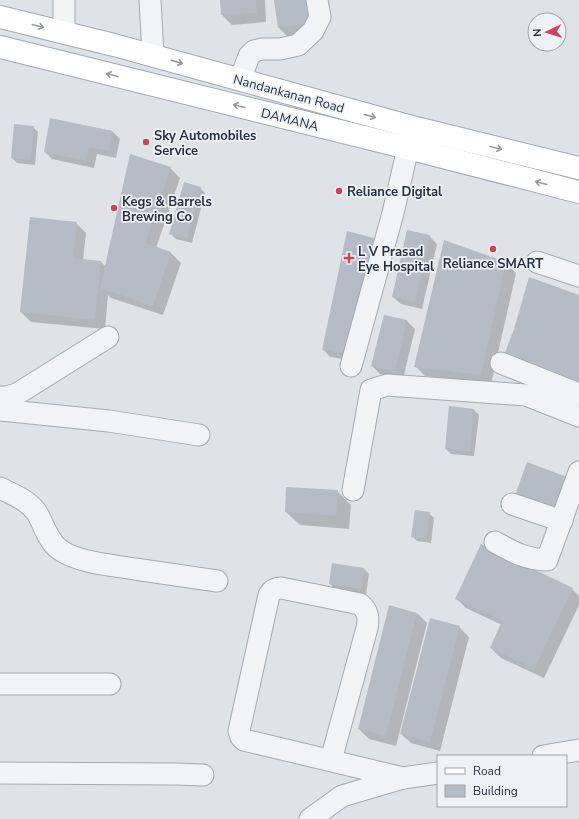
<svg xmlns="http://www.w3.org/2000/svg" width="579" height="819" viewBox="0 0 579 819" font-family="'Nunito Sans',sans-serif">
<rect width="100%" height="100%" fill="#dfe3e8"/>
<g fill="#0003">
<polygon points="221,0 265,0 266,22 232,25 222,15"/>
<polygon points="275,0 324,32 289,38 279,28"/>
<polygon points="51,119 112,131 120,139 116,158 97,154 94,168 52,159 45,152"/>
<polygon points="33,127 38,132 35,165 17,163 12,158"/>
<polygon points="170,168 180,178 156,248 171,253 181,263 163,315 111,298 108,295 105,329 31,322 21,312 76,223 86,233 83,260 101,262 106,267"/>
<polygon points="200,188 205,193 192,243 176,239 171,234"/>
<polygon points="348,232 374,239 381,247 356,361 330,357 323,349"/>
<polygon points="429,236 437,244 422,309 401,304 393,297"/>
<polygon points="445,241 506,263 516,273 491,384 425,376 415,366"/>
<polygon points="384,316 407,321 415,329 403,379 380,374 372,366"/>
<polygon points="449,407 474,410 479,415 474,456 451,454 446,449"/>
<polygon points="527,464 563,514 524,500 517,492"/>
<polygon points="337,491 351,505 349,529 300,525 286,512"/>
<polygon points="429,513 434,518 431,543 417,541 412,536"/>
<polygon points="364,569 369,574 366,594 335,589 330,584"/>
<polygon points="572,589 579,596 579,605 544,678 501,658 491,648 502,625 466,608 456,598"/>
<polygon points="417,613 427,623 396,746 369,739 359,729"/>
<polygon points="459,627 469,637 440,751 411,743 401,734"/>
</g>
<g fill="#b6bcc5">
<polygon points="220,0 256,0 257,13 221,15"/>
<polygon points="274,0 311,0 315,23 278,28"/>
<polygon points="50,118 112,131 109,151 89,147 87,161 44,152"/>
<polygon points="14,124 34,126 31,160 11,158"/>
<polygon points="130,154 171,167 145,243 171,252 153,306 100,288"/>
<polygon points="184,182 201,187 187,239 169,234"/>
<polygon points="30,217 77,222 73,258 101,261 95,320 20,312"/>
<polygon points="407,230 430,235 415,302 392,297"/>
<polygon points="347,231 374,238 349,354 322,350"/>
<polygon points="444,240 506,262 481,375 414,367"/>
<polygon points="529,277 579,295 579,385 503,358 514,329"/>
<polygon points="384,315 407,320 395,372 371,366"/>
<polygon points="449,406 474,409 470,452 445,449"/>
<polygon points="527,462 567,477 556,508 516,493"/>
<polygon points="286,487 338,490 336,516 285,512"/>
<polygon points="415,510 430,512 426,539 411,537"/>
<polygon points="481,544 573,588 534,669 490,648 502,621 455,599"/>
<polygon points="332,563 364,568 361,589 329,584"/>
<polygon points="389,605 417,613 386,736 358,729"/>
<polygon points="430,618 460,626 430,742 400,734"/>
</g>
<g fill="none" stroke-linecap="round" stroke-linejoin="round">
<defs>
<g id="minor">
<polyline points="64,0 64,33"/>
<polyline points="150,0 153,56"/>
<polyline points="240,80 249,56 254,51 262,49 280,49 298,45 313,31 320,17 317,0"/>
<polyline points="537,262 579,276"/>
<polyline points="501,363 579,394"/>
<polyline points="351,366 393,213 408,148"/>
<polyline points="0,397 6,397 17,394 108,337"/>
<polyline points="0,410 109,421 199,435"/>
<path d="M0,488C14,495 28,500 37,513C44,525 48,541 59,549C77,563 113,565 135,569C162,573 189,577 217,581"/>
<polyline points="353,490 371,390 387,385 526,395 579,416"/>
<polyline points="512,504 562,521"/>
<path d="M495,542C513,552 525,559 547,560L579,472"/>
<polyline points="0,684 110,684"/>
<polyline points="543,756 579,750"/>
<path d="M331,760L367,628C369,617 368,611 360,604L281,588C275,588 272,590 269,595L239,731L241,737L244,740L403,778"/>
<polyline points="0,773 176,774 203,775"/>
<polyline points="310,819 342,796 403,778 438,773"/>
</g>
<g id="major">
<polyline points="0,17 114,45 416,128 579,168"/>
<polyline points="0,47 408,148 579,192"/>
</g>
</defs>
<use href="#minor" stroke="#a4aab2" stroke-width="23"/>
<use href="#major" stroke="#9ea7b4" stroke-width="24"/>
<use href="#minor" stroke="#f2f3f7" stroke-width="21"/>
<use href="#major" stroke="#fff" stroke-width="22"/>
</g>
<defs><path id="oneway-shaft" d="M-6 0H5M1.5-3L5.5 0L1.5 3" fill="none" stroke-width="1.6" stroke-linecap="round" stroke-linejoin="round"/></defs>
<g stroke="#94989f">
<use href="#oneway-shaft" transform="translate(38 26) rotate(14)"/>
<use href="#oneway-shaft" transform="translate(177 62) rotate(16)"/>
<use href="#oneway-shaft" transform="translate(112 75) rotate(-166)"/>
<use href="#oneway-shaft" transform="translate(239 106) rotate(-166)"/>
<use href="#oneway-shaft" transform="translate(370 116) rotate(15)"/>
<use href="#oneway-shaft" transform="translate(496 148) rotate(14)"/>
<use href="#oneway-shaft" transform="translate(541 183) rotate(-165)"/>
</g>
<g fill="#ce4356" stroke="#eef1f6" stroke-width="1.5">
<circle cx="146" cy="142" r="4"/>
<circle cx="339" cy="191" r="4"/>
<circle cx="114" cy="208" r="4"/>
<circle cx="493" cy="249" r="4"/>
<path d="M347 252h4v4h4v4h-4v4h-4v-4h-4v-4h4z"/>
</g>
<g text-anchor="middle" stroke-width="3.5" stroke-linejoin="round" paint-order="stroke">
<g font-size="13" fill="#28303f" stroke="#eef1f6">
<text transform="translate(289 93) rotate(15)" y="5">Nandankanan Road</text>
<text transform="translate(290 119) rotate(14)" y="5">DAMANA</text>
</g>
<g font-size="13" font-weight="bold" fill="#28303f" stroke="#eef1f6" text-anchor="start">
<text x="154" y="140">Sky Automobiles<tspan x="154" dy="15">Service</tspan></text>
<text x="347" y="196">Reliance Digital</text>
<text x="122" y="206">Kegs &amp; Barrels<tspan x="122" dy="15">Brewing Co</tspan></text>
<text x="358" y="256">L V Prasad<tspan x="358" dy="15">Eye Hospital</tspan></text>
<text x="493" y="268" text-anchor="middle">Reliance SMART</text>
</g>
</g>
<rect x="437" y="755" width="130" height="52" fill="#eef1f6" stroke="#9fa4ad"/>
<rect x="445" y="768" width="20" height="6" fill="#ffffff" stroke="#9fa4ad"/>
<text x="473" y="775" font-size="12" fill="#28303f">Road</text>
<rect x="445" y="785" width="20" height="12" fill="#b6bcc5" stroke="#9fa4ad"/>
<text x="473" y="795" font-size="12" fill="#28303f">Building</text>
<g transform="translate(547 32) rotate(266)"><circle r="19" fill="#eef1f6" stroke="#9fa4ad"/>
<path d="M0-3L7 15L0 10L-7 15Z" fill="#ce4356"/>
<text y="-6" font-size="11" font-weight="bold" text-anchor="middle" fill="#28303f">N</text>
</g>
</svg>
